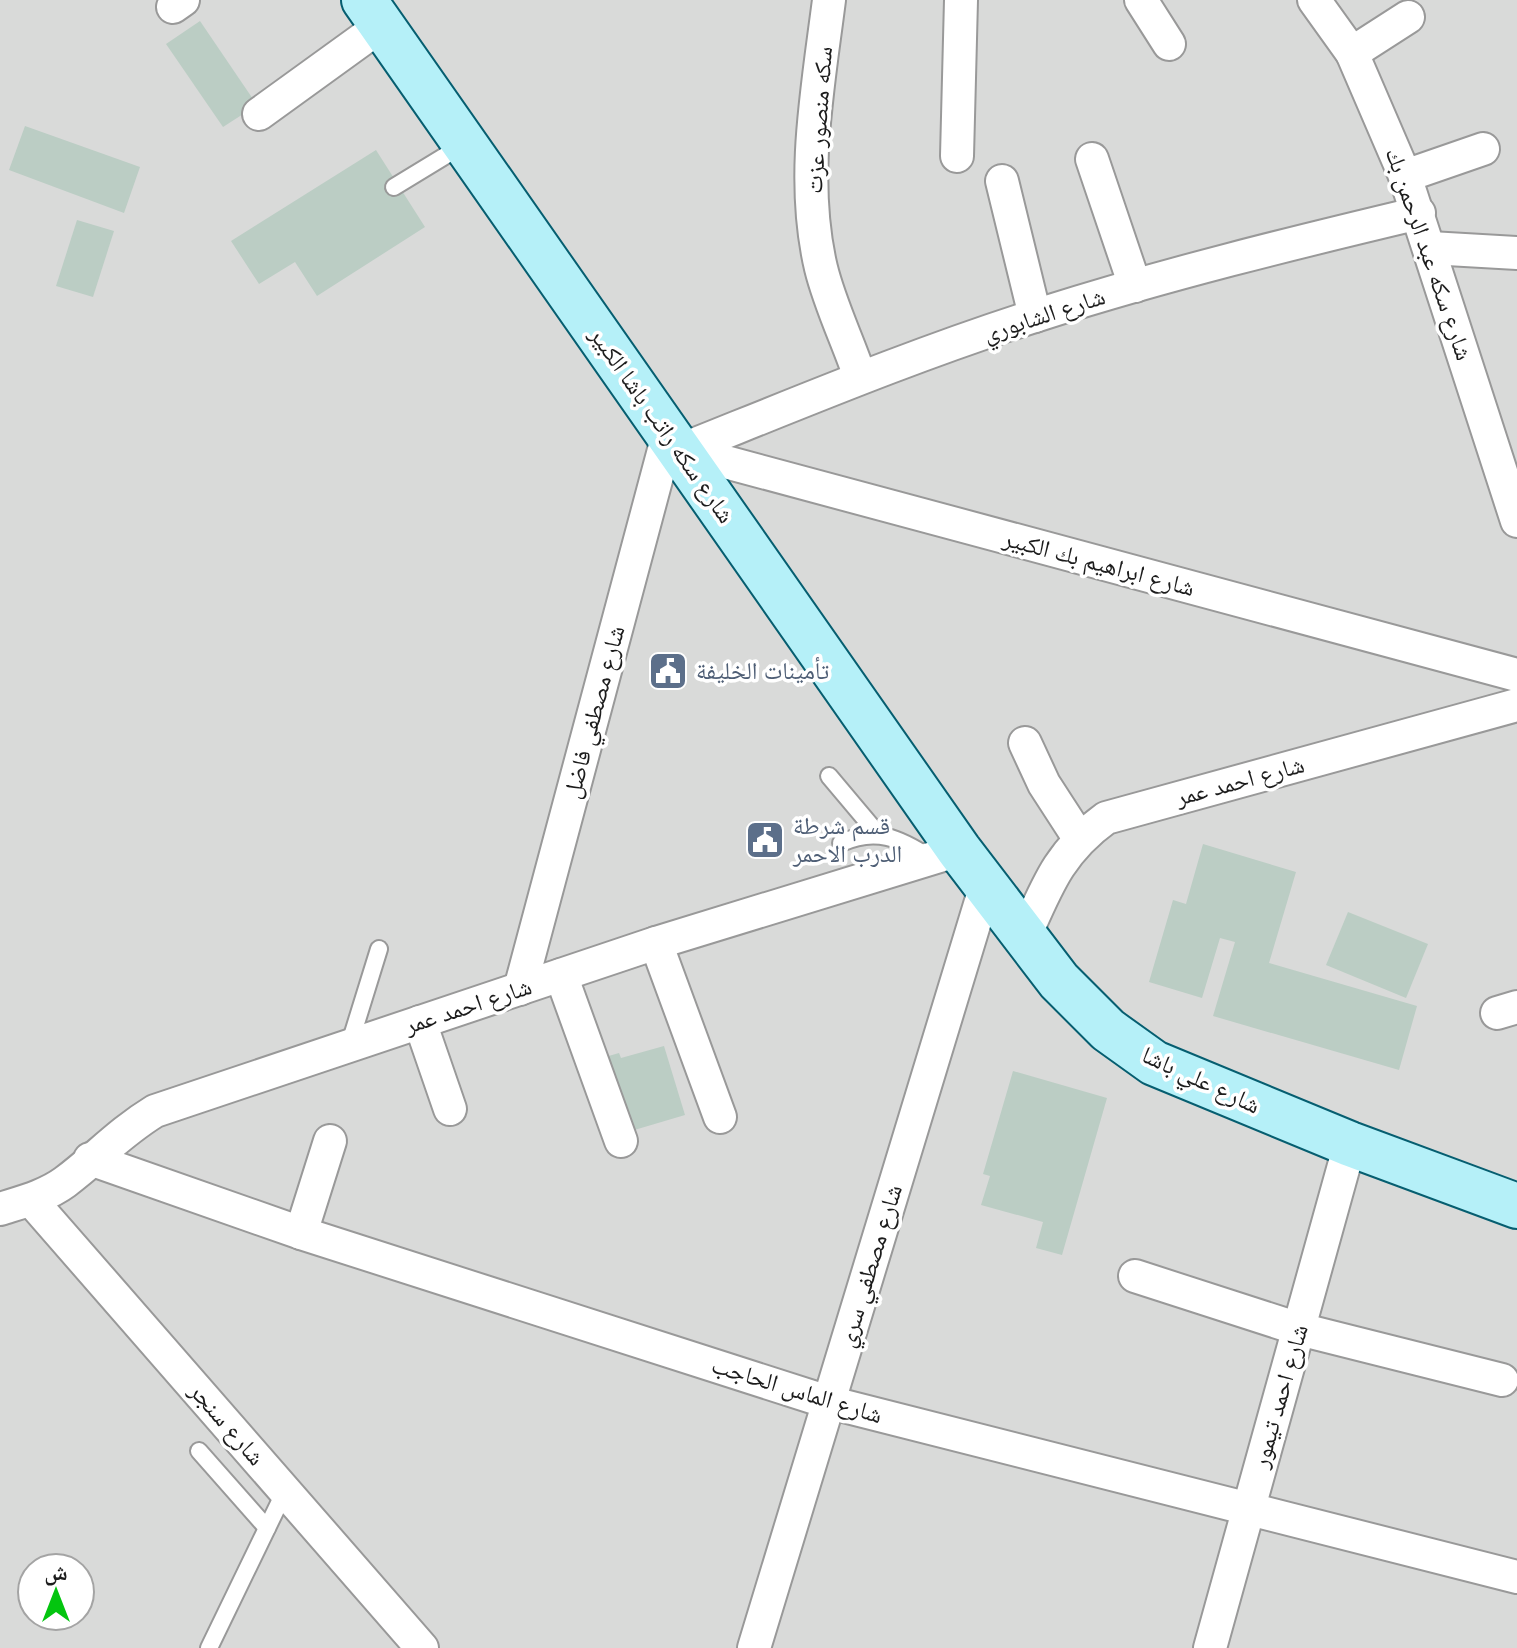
<svg xmlns="http://www.w3.org/2000/svg" width="1517" height="1648" viewBox="0 0 1517 1648" font-family="'Open Sans','Noto Naskh Arabic',sans-serif">
<rect width="100%" height="100%" fill="#e2edea"/>
<path fill="#d9dad9" fill-rule="evenodd" d="M0,0H1517V1648H0ZM32,1568H80V1616H32Z"/>
<g fill="#bbcdc4">
<polygon points="200,21 257,105 223,127 166,44"/>
<polygon points="25,126 140,167 124,213 9,170"/>
<polygon points="376,150 425,227 317,296 295,262 259,284 231,241"/>
<polygon points="77,220 114,231 93,297 56,286"/>
<polygon points="1203,844 1296,872 1269,963 1417,1006 1399,1070 1213,1016 1235,942 1220,938 1202,998 1149,982 1173,900 1186,904"/>
<polygon points="1348,912 1428,944 1406,998 1326,965"/>
<polygon points="664,1046 685,1115 631,1131 588,1062 619,1053 621,1058"/>
<polygon points="1013,1071 1107,1098 1062,1255 1036,1248 1043,1222 981,1205 990,1176 983,1174"/>
</g>
<g fill="none" stroke-linecap="round" stroke-linejoin="round">
<defs>
<g id="lane">
<polyline points="394,187 463,145"/>
<polyline points="829,776 877,833"/>
<path d="M841,843C876,827 899,838 930,858"/>
<polyline points="349,1046 379,949"/>
<polyline points="199,1451 267,1528"/>
<polyline points="209,1648 285,1491"/>
</g>
<g id="street">
<path d="M829,0C818,87 800,180 821,268C830,305 848,341 860,377"/>
<polyline points="1141,0 1169,44"/>
<polyline points="1314,0 1352,53 1405,176 1517,521"/>
<polyline points="173,7 183,0"/>
<polyline points="1352,53 1408,17"/>
<polyline points="259,114 382,25"/>
<polyline points="957,156 961,0"/>
<polyline points="1092,159 1135,286"/>
<polyline points="1405,176 1483,149"/>
<polyline points="1002,181 1035,316"/>
<polyline points="1430,248 1517,253"/>
<polyline points="681,450 1517,675"/>
<path d="M681,450C801,402 920,352 1044,313C1167,274 1293,243 1419,213"/>
<polyline points="1025,743 1044,784 1079,838"/>
<path d="M1024,938C1047,886 1059,852 1106,818L1517,705"/>
<polyline points="656,943 720,1117"/>
<polyline points="561,975 621,1141"/>
<polyline points="520,989 668,435"/>
<polyline points="1497,1013 1517,1007"/>
<polyline points="420,1022 450,1109"/>
<polyline points="90,1159 301,1233 828,1402 1517,1577"/>
<polyline points="31,1200 422,1648"/>
<path d="M0,1209C22,1202 46,1196 65,1182C97,1158 119,1133 155,1111L656,943L959,850"/>
<polyline points="301,1233 330,1141"/>
<polyline points="1135,1276 1299,1329 1502,1380"/>
<polyline points="754,1648 986,885"/>
<polyline points="1210,1648 1350,1144"/>
</g>
<polyline id="secondary" points="364,0 959,850 1059,981 1108,1030 1154,1063 1350,1144 1517,1206"/>
</defs>
<use href="#lane" stroke="#999" stroke-width="20"/>
<use href="#street" stroke="#999" stroke-width="36"/>
<use href="#secondary" stroke="#065e70" stroke-width="48"/>
<use href="#lane" stroke="#fff" stroke-width="16"/>
<use href="#street" stroke="#fff" stroke-width="32"/>
<use href="#secondary" stroke="#b5f0f8" stroke-width="44"/>
</g>
<defs>
<symbol id="civic-square" viewBox="-11 -11 22 22"><rect x="-9" y="-9" width="18" height="18" rx="4" fill="#5c6f8a" stroke="#fff"/><path d="M-.6-6.5H3V-4.5H.6V-3L4-1V1h2V6H-6V1h2V-1L-.6-3ZM-1.2 2.5V6h2.4V2.5Z" fill="#fff"/></symbol>
</defs>
<g fill-rule="evenodd">
<use href="#civic-square" x="646" y="649" width="44" height="44"/>
<use href="#civic-square" x="743" y="818" width="44" height="44"/>
</g>
<g text-anchor="middle" stroke-width="7" stroke-linejoin="round" paint-order="stroke">
<g font-size="24" fill="#1c1c1c" stroke="#fff">
<text transform="translate(819 120) rotate(-86)" y="8">سكه منصور عزت</text>
<text transform="translate(1429 254) rotate(71)" y="8">شارع سكه عبد الرحمن بك</text>
<text transform="translate(1044 315) rotate(-18)" y="8">شارع الشابوري</text>
<text transform="translate(662 425) rotate(55)" y="8">شارع سكه راتب باشا الكبير</text>
<text transform="translate(1099 563) rotate(15)" y="8">شارع ابراهيم بك الكبير</text>
<text transform="translate(594 712) rotate(-75)" y="8">شارع مصطفي فاضل</text>
<text transform="translate(1240 781) rotate(-15)" y="8">شارع احمد عمر</text>
<text transform="translate(468 1006) rotate(-18)" y="8">شارع احمد عمر</text>
<text transform="translate(1201 1080) rotate(25)" y="8">شارع علي باشا</text>
<text transform="translate(870 1266) rotate(-73)" y="8">شارع مصطفي سري</text>
<text transform="translate(797 1390) rotate(17)" y="8">شارع الماس الحاجب</text>
<text transform="translate(1280 1396) rotate(-74)" y="8">شارع احمد تيمور</text>
<text transform="translate(227 1424) rotate(49)" y="8">شارع سنجر</text>
</g>
<g font-size="24" fill="#4e5e75" stroke="#fff" text-anchor="start">
<text x="696" y="679">تأمينات الخليفة</text>
<text x="793" y="834">قسم شرطة<tspan x="793" dy="28">الدرب الاحمر</tspan></text>
</g>
</g>
<g transform="translate(56 1592)"><circle r="38" fill="#ffffff" stroke="#a4a4a4" stroke-width="2"/>
<path d="M0-6L14 30L0 20L-14 30Z" fill="#03c50f"/>
<text y="-12" font-size="22" font-weight="bold" text-anchor="middle" fill="#1c1c1c">ش</text>
</g>
</svg>
